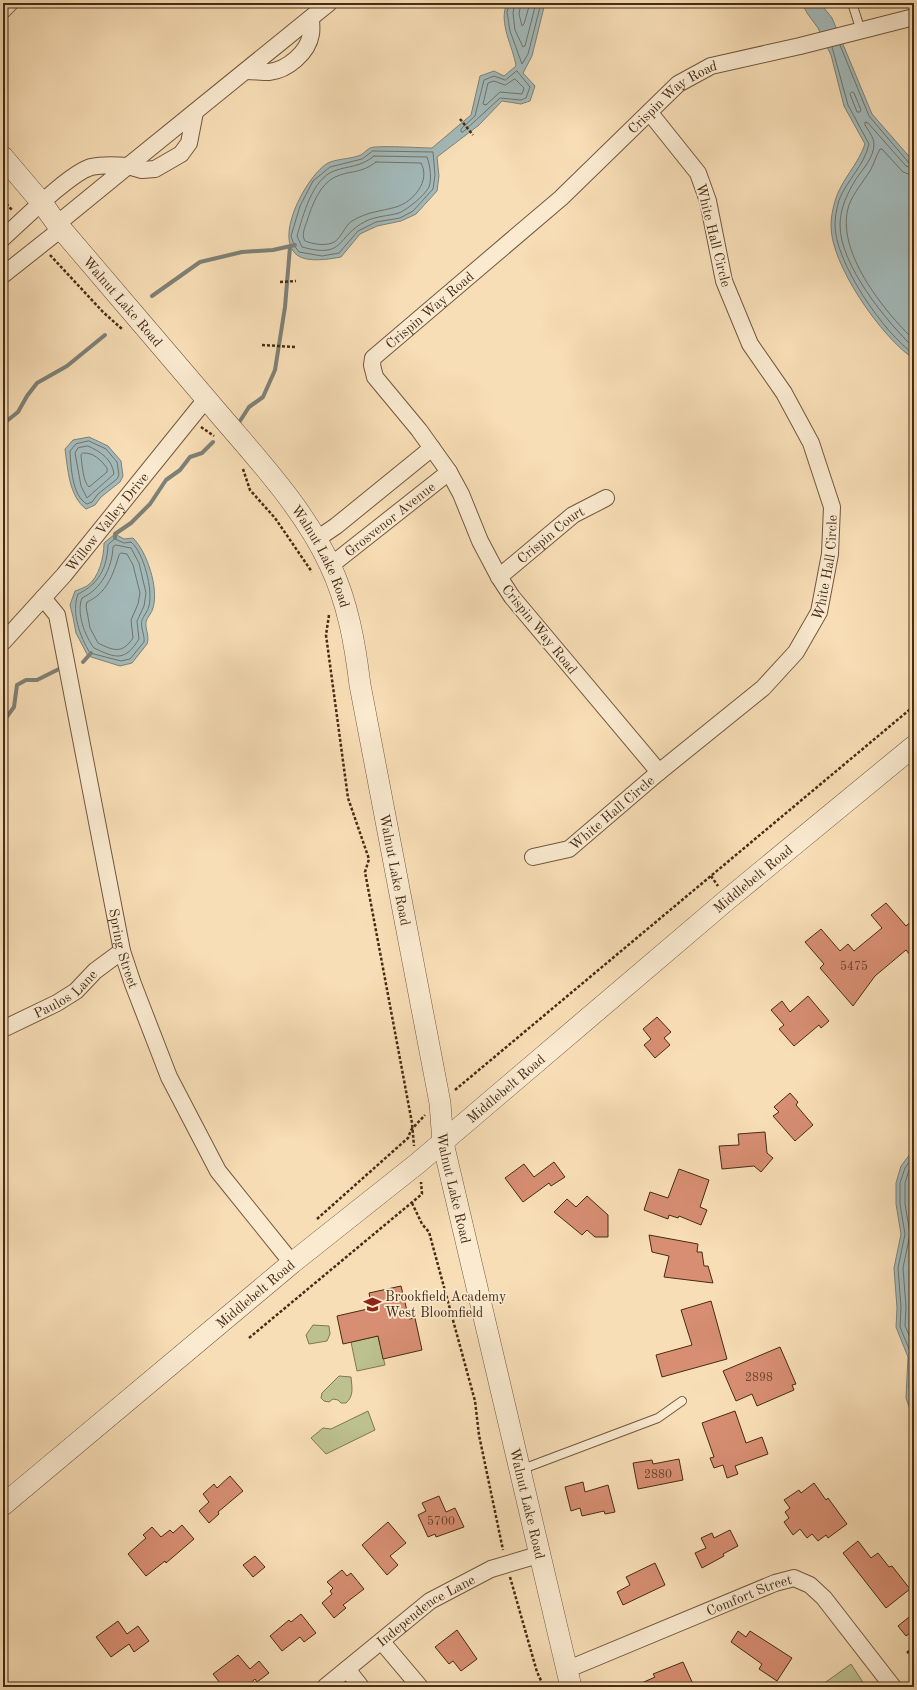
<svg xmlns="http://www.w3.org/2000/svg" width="917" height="1690" viewBox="0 0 917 1690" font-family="'Old Standard TT',serif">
<rect width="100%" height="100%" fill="#f8deb6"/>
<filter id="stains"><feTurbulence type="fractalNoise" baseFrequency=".005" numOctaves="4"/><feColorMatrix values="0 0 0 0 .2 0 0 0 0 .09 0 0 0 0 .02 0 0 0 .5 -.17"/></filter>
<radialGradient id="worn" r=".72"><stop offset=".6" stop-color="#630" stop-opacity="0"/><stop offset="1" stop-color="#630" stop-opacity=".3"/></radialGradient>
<g fill="#bcc18f" stroke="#817652">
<polygon points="313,1325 329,1326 330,1334 327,1341 309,1344 306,1335"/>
<polygon points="378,1336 385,1365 357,1371 351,1342"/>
<path d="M339,1376L351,1377C352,1388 354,1396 346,1403H341L338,1400L333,1399L329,1402L324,1401L321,1398L322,1393Z"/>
<polygon points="368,1411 375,1430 326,1454 311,1438 323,1428 331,1429"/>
<polygon points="851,1664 866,1687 819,1687"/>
</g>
<g fill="#a2b9b9" stroke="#7d8177">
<path d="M507,3H545L532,56L523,73L535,86L530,101L521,104L502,101L479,125L437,157L439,176L437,191L416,214L401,221L377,226L360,234L341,257C330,259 307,263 297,255C273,237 308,174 328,163C336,159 349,159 358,156C363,155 366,150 370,148C376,145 422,148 432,148L471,115L480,76L494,71L504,76L516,66C513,46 498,23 507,3Z"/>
<path d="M802,3H820L832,18L872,114L914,162V359C882,338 830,264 831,225C831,217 833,208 835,201C841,180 858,165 865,144L844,106L831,55L818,28L807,13Z"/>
<path d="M89,437L108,446L121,461L123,476L120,482L101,497L95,505L86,509C69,496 68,470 65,449L73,440Z"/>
<path d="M115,534L124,539L133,538C147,552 159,588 153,608C152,613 147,617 146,622C145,630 150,636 147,644L132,663L120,666L88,656L76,633L73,617L70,605L75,591C78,590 83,588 87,586C99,578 104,557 104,543Z"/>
<polygon points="914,1149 914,1421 906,1398 908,1357 896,1327 897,1308 894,1268 901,1234 896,1204 896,1183 901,1166"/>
</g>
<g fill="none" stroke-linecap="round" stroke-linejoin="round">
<g stroke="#747267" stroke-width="1">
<polyline points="510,3 507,12 510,31 522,64 528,54 541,3"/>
<polyline points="515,3 513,13 515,30 523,47 525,46 536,3"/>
<polyline points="521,3 519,14 522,26 524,24 530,3"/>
<polyline points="840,45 869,116 909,163 914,164"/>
<path d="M832,47L848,105L869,144C864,166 847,180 839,200C837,207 835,217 835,224C834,261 884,334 914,354"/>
<polygon points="517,71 530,87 526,98 521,100 500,98 463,132 461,132 461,129 475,116 484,80 494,76 505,80"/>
<polygon points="515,79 524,88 522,94 500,92 486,105 483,104 488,83 494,81 505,85"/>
<polygon points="852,92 854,93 861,110 860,112 857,112 850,94"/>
<polygon points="373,151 433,152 435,175 433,189 413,211 400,218 376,222 358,231 339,253 322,256 299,252 294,245 291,236 300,206 313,181 330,167 362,159"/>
<path d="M374,156L427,157C430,165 432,179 429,187C424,196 408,209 399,213C388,216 377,216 366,221C335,237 346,259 302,247L297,236C303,216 312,179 334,171C350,165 359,168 374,156Z"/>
<path d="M376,162L421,163C431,181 413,202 396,207C379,212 369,211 352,221C344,226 341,240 332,243C323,246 313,244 305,241C301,235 305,227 307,221C312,205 320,184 335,177C350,170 361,174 376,162Z"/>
<path d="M914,169L906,166L868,123L865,122V125C868,130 874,138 874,144C874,157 863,169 856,179C848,192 840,208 840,225C840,265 886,321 914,348"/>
<path d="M914,176L903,172L882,149H880C876,156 874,164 870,171C863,182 854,192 849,205C834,250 884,311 914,340"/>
<path d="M89,441L106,449L117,462L119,475L117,479L98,494L92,502L87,504C72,496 71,467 70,451L76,444Z"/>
<path d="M88,446C101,452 112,459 114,474L87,498L81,486L75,453L78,448Z"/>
<path d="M83,453C93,452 101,460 107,468V472L89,487C83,482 82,464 81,455Z"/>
<path d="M115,539L124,543L131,542C144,553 153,590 149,606C148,611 144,615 142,620C140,627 145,635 144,642L130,659L121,661L90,653C80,637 71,612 78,594C99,584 107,568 108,545Z"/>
<path d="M116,545L131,548L139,563L146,593L144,606L137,621L139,639C125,661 117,659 94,648C85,636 76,613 82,598C101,589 112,569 113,547Z"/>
<path d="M121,553L127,554L133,565L140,593L138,604L131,620L133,638C122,654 114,651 98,643L90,628L86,606L87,602C107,593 113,575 119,555Z"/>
<polyline points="914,1155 905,1168 900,1183 900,1204 905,1234 898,1268 901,1307 900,1327 912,1356 909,1387 914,1410"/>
<polyline points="914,1162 909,1170 905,1183 905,1204 910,1234 903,1268 906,1307 905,1326 914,1346"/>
<polyline points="914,1174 911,1184 914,1222"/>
<path d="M914,1247C907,1268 912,1285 912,1306C912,1315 909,1323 914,1331"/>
</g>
<g stroke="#7d8177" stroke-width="4">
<polyline points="152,296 200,262 242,252 273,250 295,245"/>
<polyline points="240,421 249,407 263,397 275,370 285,307 290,247"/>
<polyline points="3,424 18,412 27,396 37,383 67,366 105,335"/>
<polyline points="115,538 115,534 131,523 150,504 166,480 180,470 190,457 202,453 213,442"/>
<polyline points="83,662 91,653"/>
<polyline points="3,722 14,707 17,685 26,680 37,680 59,669"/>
</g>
</g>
<g fill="#d78e72" stroke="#462c15">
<polygon points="886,903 906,926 914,919 914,960 906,950 875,976 853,1006 820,968 824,964 805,942 821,929 840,951 848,944 854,951 882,928 871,915"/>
<polygon points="808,996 829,1021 821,1028 819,1025 794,1046 779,1029 784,1025 771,1010 782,1001 790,1012"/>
<polygon points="657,1017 671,1032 664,1038 670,1045 655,1058 644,1045 651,1039 643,1029"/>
<polygon points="790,1093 798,1102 796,1105 813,1125 795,1141 773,1116 779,1112 774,1107"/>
<polygon points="765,1132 767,1153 773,1158 761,1172 754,1166 722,1169 719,1146 739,1145 738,1134"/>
<polygon points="554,1162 565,1177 551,1186 549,1183 523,1202 505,1178 524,1164 534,1177"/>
<polygon points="679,1169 709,1180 700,1207 707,1210 701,1225 679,1216 678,1218 669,1215 668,1219 644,1210 650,1192 668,1198"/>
<polygon points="587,1196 608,1215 608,1237 595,1237 587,1230 582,1235 554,1212 567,1199 576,1207"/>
<polygon points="649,1235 698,1244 697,1252 702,1252 704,1266 708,1266 713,1283 664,1277 669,1256 652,1252"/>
<polygon points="401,1286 409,1319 415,1318 422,1350 383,1359 378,1336 343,1344 337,1316 372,1308 369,1293"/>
<polygon points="711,1301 727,1359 662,1377 656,1355 692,1345 681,1310"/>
<polygon points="780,1347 796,1384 792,1385 794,1390 757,1406 752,1394 736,1401 723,1371"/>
<polygon points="735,1411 746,1443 762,1437 768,1454 735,1466 738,1474 727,1478 723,1465 714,1468 710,1458 714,1457 702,1423"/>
<polygon points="679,1459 683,1480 638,1489 633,1463 652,1460 653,1464"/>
<polygon points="230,1476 243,1491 218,1512 219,1514 209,1523 199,1511 209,1502 203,1494 214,1484 217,1488"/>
<polygon points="583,1482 585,1492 608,1485 615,1512 605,1514 604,1511 582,1516 580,1508 571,1511 565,1487"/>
<polygon points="814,1483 826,1500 828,1498 847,1524 828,1538 826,1535 818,1541 812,1534 807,1538 800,1529 793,1535 784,1522 789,1518 785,1512 790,1508 784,1500 799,1490 801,1493"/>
<polygon points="439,1496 446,1512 455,1508 464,1527 436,1537 435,1534 428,1537 418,1515 426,1511 422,1503"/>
<polygon points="388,1522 406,1543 390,1556 398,1565 387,1575 362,1545"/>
<polygon points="182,1525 194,1539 166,1563 165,1561 146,1576 128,1554 146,1538 143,1535 152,1527 161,1537 170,1530 173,1533"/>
<polygon points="730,1530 738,1546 723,1554 724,1556 702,1568 695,1553 706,1548 701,1538 712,1533 714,1538"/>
<polygon points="858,1541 871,1558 878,1553 889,1567 892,1566 910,1589 886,1608 843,1553"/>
<polygon points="255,1556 265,1567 253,1577 243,1565"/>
<polygon points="655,1563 665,1585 623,1605 617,1592 630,1585 626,1577"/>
<polygon points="342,1570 347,1576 351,1573 364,1589 343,1605 346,1608 334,1618 322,1603 332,1594 330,1591 333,1588 327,1582"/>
<polygon points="914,1613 914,1630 906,1636 898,1626"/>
<polygon points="301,1614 316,1633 304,1642 300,1637 282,1651 270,1636 289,1620 291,1622"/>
<polygon points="118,1621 127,1634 138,1626 149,1641 134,1652 129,1644 111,1657 96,1637"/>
<polygon points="457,1630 477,1659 461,1671 453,1661 449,1664 435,1647"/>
<polygon points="738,1631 746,1637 750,1631 792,1658 777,1681 759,1669 762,1664 731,1642"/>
<polygon points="238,1655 250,1669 259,1661 269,1673 257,1682 255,1679 246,1687 223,1687 213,1674"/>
<polygon points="683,1662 693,1684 685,1687 633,1687 655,1677 653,1674"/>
</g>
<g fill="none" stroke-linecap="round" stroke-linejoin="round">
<defs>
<g id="service">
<polyline points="852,3 861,31"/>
<polyline points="520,1470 658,1418 682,1401"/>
</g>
<g id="minor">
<polyline points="3,10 10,3"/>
<path d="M246,71C254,71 261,72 269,72C287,70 308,53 311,34C312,29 311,23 311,18"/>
<polyline points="128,166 329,3"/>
<polyline points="128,166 142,170 155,169 181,154 189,143 195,112"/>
<path d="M3,238C22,221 70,173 91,167C103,164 116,165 128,166L57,224"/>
<polyline points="3,275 61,229"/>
<polyline points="317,539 336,526 432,448"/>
<path id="s1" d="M330,566L449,472"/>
<path id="s2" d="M499,577L573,515L606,498"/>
<path id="s3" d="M43,598L57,615L122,951L133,984L169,1077L218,1171L292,1263"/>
<path id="s4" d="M3,642L64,575L206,399"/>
<path id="s5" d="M659,772L512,597L499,577L480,541L461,494L449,472L419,430L375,377L372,365L373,358L561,198L678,84L711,66L800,46L914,17"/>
<path id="s6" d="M533,857L569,849L659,772L763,688L796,652L819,612L830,554L832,507L811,443L784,393L750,344L724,281L708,201L698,173L650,113"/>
<path id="s7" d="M3,1029L57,1003L76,991L95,971L122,951"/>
<polyline points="382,1642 420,1687"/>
<polyline points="347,1669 361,1687"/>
<path id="s8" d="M566,1670L775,1583L794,1578L810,1585L824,1598L893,1687"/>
<path id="s9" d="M325,1687L430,1601L491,1569L538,1555"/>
</g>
<g id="tertiary">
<path id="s10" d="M3,157L42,203L57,224C111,288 166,351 220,415C260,462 304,509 330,565C348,603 355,644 360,685L440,1103L443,1143L571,1687"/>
<path id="s11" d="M3,1505L292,1263L418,1163L728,899L914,746"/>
</g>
</defs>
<use href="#service" stroke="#72583d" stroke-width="10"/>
<use href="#minor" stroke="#72583d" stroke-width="18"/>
<use href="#tertiary" stroke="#72583d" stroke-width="22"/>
<g stroke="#462c15" stroke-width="2.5" stroke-dasharray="3 2" stroke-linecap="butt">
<polyline points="460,119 473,135"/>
<polyline points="3,200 12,210"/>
<polyline points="50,255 103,312 122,329"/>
<polyline points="280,282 296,281"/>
<polyline points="262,345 295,347"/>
<polyline points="201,427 214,436"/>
<polyline points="243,469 250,490 275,518 312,572"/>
<polyline points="329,615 326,635 348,798 369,859 365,872 412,1123 414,1146"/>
<polyline points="711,876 718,886"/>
<polyline points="455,1090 914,706"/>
<polyline points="412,1203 422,1224 429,1232 475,1401 479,1435 503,1550"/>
<polyline points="317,1219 408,1138 411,1130 425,1115"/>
<polyline points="249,1338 422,1194 421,1182"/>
<polyline points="510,1577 537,1672 544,1687"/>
<polyline points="907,1653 914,1647"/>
</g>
<use href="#service" stroke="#faead0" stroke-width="8"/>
<use href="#minor" stroke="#faead0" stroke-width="16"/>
<use href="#tertiary" stroke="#faead0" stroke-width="21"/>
</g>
<defs>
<symbol id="school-bare" viewBox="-9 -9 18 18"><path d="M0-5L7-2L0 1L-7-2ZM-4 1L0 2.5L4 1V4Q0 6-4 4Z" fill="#8f2418" stroke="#faead0" stroke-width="2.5" paint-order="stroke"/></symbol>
</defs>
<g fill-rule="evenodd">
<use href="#school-bare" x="360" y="1292" width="25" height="25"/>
</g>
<g text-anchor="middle" stroke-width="3.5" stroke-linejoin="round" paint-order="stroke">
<g font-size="12" fill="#6a442c">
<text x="854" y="970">5475</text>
<text x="759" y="1381">2898</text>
<text x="658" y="1478">2880</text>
<text x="441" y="1525">5700</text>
</g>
<g font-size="14" fill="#462c15" stroke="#faead0">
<text dy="5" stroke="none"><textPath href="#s5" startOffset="907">Crispin Way Road</textPath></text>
<text transform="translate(714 235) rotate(76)" y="5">White Hall Circle</text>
<text dy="5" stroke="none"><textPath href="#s10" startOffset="188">Walnut Lake Road</textPath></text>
<text dy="5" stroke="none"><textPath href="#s5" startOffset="583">Crispin Way Road</textPath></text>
<text dy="5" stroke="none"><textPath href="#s1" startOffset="76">Grosvenor Avenue</textPath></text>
<text dy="5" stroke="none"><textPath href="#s4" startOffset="159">Willow Valley Drive</textPath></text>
<text dy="5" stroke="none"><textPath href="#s2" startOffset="67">Crispin Court</textPath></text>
<text dy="5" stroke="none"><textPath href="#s10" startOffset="512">Walnut Lake Road</textPath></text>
<text dy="5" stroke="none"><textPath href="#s6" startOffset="429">White Hall Circle</textPath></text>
<text transform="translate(540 629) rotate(51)" y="5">Crispin Way Road</text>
<text dy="5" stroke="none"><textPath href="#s6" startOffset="93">White Hall Circle</textPath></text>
<text dy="5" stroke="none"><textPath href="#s10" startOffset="836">Walnut Lake Road</textPath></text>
<text dy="5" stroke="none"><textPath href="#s11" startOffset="977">Middlebelt Road</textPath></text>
<text dy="5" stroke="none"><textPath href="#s3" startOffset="362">Spring Street</textPath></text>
<text dy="5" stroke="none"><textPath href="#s7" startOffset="72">Paulos Lane</textPath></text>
<text dy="5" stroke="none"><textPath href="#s11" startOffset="653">Middlebelt Road</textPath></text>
<text dy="5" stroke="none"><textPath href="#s10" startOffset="1160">Walnut Lake Road</textPath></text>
<text dy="5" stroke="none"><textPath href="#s11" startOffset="329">Middlebelt Road</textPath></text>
<text dy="5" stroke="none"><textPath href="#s10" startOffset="1484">Walnut Lake Road</textPath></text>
<text dy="5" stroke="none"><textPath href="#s8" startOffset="198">Comfort Street</textPath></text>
<text dy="5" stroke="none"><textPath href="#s9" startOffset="127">Independence Lane</textPath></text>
</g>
<g font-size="14" fill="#462c15" stroke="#faead0" text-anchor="start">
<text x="385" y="1301">Brookfield Academy<tspan x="385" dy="16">West Bloomfield</tspan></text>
</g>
</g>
<rect width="917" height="1690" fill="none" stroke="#f8deb6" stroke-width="16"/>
<rect x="4" y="4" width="909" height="1682" fill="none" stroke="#462c15" stroke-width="2"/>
<rect x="8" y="8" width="901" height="1674" fill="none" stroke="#462c15"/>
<rect width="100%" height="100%" filter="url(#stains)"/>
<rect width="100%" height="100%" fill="url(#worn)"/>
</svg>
